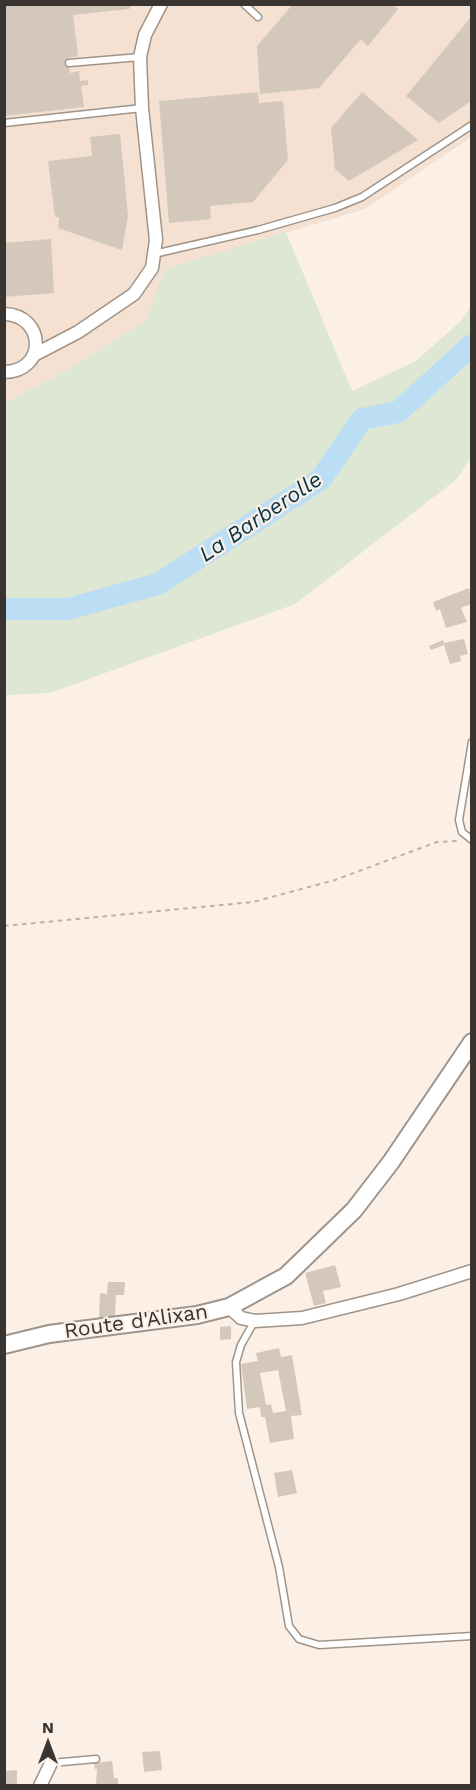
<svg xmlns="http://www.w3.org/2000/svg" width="476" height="1790" viewBox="0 0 476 1790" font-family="'Work Sans',sans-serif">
<rect width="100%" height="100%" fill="#fcefe5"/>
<polygon fill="#f4e1d1" points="5,5 471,5 471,137 365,209 166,269 146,320 72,367 5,403"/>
<polygon fill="#dde7d3" points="286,232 352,391 416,361 460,322 471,307 471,457 457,479 295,604 50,693 5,695 5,403 72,367 146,320 165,269"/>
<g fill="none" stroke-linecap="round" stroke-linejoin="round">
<polyline stroke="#bbdef4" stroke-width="22" points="4,609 68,609 158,584 321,479 362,419 398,412 472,345"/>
</g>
<g fill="#d4c8bd" fill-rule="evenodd">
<polygon points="4,4 133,4 129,9 73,15 78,56 68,58 70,73 79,71 80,81 88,80 88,85 81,86 84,107 4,116"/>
<polygon points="293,4 392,4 398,9 368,46 361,39 319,88 260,94 257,46"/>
<polygon points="471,17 471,101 439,123 406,96"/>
<polygon points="258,92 259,103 283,101 288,160 253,202 210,206 211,219 169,223 159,101"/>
<polygon points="362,92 418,140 349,181 335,169 331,128"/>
<polygon points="120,134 128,215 122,250 58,228 59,217 55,217 48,161 92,156 90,137"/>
<polygon points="51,239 54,293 4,297 4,243"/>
<polygon points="469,588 471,604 461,608 467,622 446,628 440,609 436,611 433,602"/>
<polygon points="464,639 468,654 460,656 461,661 450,664 444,645 431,650 429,646 443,640 444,643"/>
<polygon points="335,1265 341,1287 323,1291 326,1303 314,1306 305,1273"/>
<polygon points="108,1282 125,1282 124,1295 116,1295 115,1316 99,1318 100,1293 107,1294"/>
<polygon points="231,1326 231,1339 220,1340 220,1327"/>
<path d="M279,1348L281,1357L292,1355L302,1415L291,1416L294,1439L270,1443L265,1417H261L260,1407L247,1409L241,1364L258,1361L256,1353ZM278,1370L286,1411L273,1413L271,1404L266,1405L260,1373Z"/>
<polygon points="292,1470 297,1493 278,1497 274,1473"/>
<polygon points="160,1751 162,1770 144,1772 142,1752"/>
<polygon points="112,1761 114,1778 118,1778 118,1785 96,1785 97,1769 95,1769 94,1763"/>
<polygon points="17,1770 17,1785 4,1785 4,1771"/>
</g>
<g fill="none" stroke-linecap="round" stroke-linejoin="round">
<defs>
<g id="lane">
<polyline points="244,4 258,17"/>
<polyline points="69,63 140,57"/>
<polyline points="4,123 142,108"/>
<polyline points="154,254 258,230 335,208 362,197 472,125"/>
<polyline points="472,742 459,820 462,832 472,840"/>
<polyline points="254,1322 241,1345 236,1362 239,1413 279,1567 289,1626 299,1639 319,1645 472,1636"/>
<polyline points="51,1763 96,1759"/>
</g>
<g id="street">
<path d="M4,314C46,315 47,372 4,372"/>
<polyline points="34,355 78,332 134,294 152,268 156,240 142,108 140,57 145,35 161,4"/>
<polyline points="229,1307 241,1318 255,1321 302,1318 399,1294 472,1271"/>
<polyline points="40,1786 51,1763"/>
</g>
<polyline id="secondary" points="4,1345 49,1334 197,1315 229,1307 286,1276 354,1210 391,1162 472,1042"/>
</defs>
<use href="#lane" stroke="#9f948a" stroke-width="9"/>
<use href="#street" stroke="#9f948a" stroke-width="15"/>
<use href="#secondary" stroke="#9f948a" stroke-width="20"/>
<polyline stroke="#bcb1a9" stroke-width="2" stroke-dasharray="4.5 4.5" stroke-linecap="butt" points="4,926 253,902 335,880 437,842 459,841"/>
<use href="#lane" stroke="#fff" stroke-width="6"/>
<use href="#street" stroke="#fff" stroke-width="12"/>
<use href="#secondary" stroke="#fff" stroke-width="16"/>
</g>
<g text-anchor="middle" stroke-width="4.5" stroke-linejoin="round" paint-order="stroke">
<g font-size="21" fill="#393430" stroke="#fcefe5">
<text transform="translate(136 1321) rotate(-8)" y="7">Route d'Alixan</text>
</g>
<g font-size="22" font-style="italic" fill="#04344b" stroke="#fcefe5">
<text transform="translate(260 516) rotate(-34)" y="8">La Barberolle</text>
</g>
</g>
<rect width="476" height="1790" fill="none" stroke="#393430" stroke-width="12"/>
<g transform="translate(48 1742)" stroke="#fcefe5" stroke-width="4.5" paint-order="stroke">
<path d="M0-4.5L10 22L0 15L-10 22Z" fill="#393430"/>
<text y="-9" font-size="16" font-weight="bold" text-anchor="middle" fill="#393430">N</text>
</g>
</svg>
